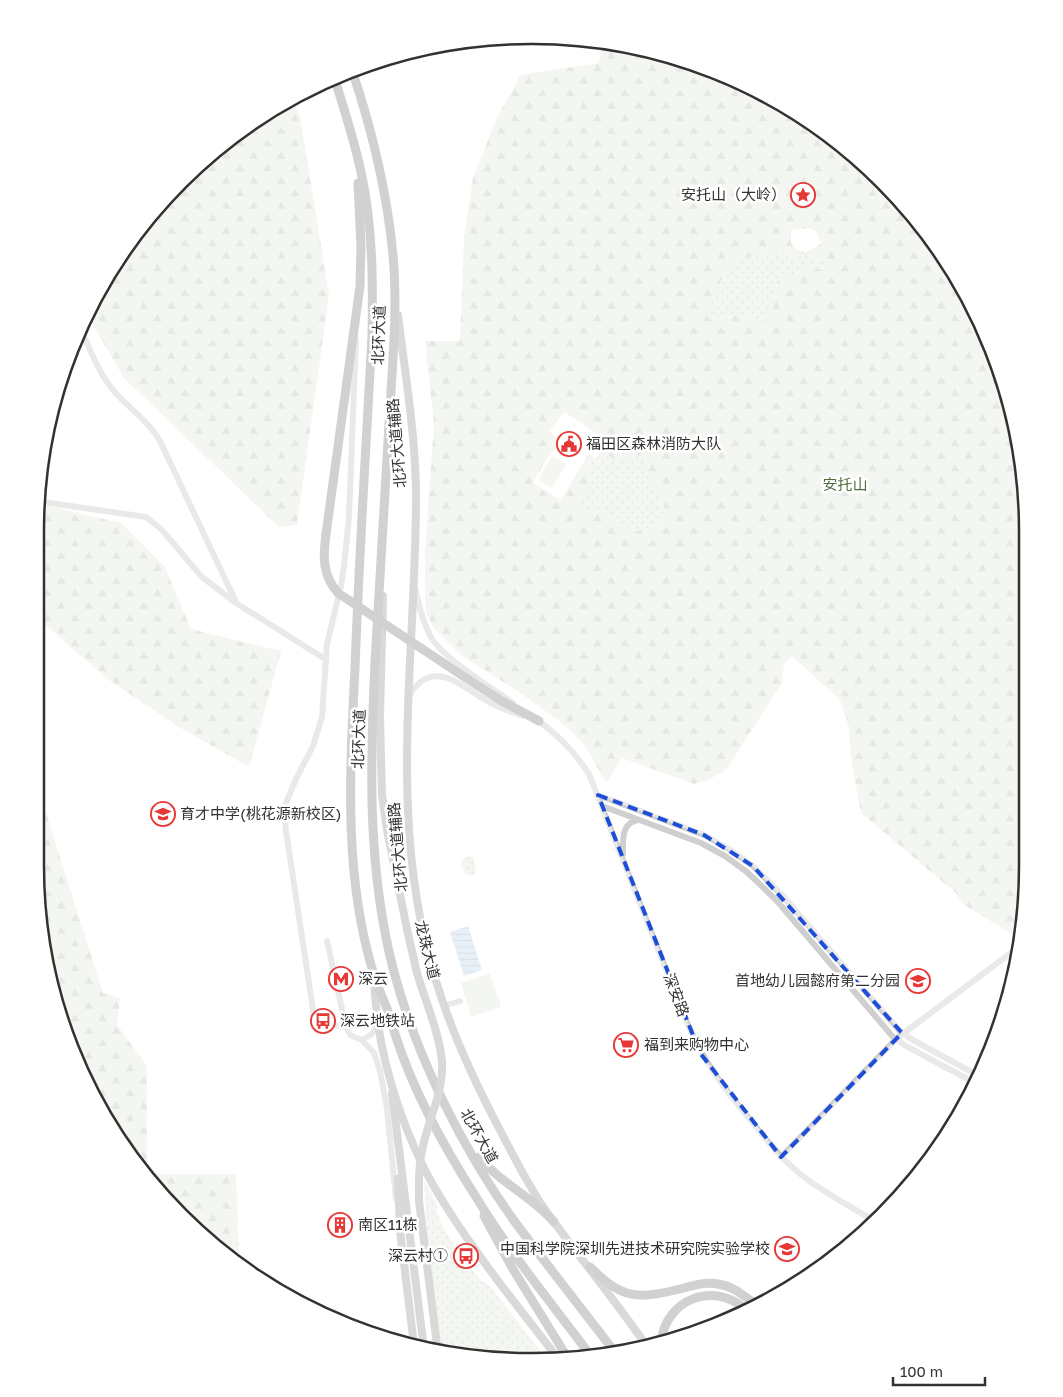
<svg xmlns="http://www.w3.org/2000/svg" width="1063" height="1397" viewBox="0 0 1063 1397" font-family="'Golos Text','Noto Sans SC',sans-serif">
<defs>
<pattern id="green-dots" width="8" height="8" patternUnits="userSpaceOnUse" patternTransform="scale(1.25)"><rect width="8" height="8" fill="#e7eee0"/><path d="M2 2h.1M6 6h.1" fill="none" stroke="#c7cdc1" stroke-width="1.8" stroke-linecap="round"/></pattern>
<pattern id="forest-firs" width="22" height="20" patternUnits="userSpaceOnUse" patternTransform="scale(1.25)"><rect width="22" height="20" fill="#e7eee0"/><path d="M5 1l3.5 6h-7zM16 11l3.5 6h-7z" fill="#c7cdc1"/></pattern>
<pattern id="water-rules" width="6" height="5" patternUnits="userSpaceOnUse" patternTransform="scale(1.25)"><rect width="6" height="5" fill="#cddeed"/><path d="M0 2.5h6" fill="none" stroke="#b0bfcc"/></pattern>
</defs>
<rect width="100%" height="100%" fill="#fff"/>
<g fill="url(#green-dots)">
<path d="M786,251L789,258L801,256L800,251H803L805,257C814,257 820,261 829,261L833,267L819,269L808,267C798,274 788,275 777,281C775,298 771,317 757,329L755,323L756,315L717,317L706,319C709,302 720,275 734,264C741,259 755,257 763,254L767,255Z"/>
<path d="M601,452L616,460L631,455L644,456C646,467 649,477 653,487C656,493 663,502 664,509C666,525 642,531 631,532C613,517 615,508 589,513L576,505L584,490L591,484L590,463L596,459Z"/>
<polygon points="473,855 476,872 474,875 465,874 461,866 464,858"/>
<polygon points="424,1180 437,1204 437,1212 444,1230 480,1280 491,1287 547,1360 442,1353 427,1242"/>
</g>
<g fill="url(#forest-firs)" fill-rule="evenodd">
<path d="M602,42L628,44L721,73L807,119L882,180L944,255L1002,372L1024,467V931L1021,940L963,904L956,893L861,813L852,765L848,723L840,700L792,656L784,663L782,683L726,770L710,779L694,784L622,758L606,783L586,747L566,726L519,692L459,654L434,628L427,615L425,604V552L434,424L425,341H460L464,238L473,178L497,117L517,83L519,75L599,63ZM809,228L816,231L821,244L804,253L805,257C814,257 820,261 829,261L833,267L819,269L808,267C798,274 787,275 777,281C775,298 771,317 758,328L755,323L756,315L717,317L707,319C709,302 721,275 734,264C741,259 755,257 763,254L767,255L786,251L793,263L798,262L801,256L800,251H798L791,243V230ZM565,412L608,441L601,452L616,460L624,461L631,455L644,456C646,467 649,477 653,487C656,493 663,502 664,509C666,525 642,531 631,532C613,517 615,508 589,513L576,505L584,490L591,484L590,463L596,459L589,454L587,456L561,500L533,483L550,453L555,450L558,441L550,430Z"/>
<polygon points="292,99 300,116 329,295 297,525 279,527 124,378 86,313 137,229 181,180 255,119"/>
<polygon points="36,503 121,523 165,567 191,629 281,651 249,767 177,726 109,680 36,617"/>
<polygon points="35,791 41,797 103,993 120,998 117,1025 147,1066 147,1174 236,1174 239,1262 204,1239 138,1168 102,1114 52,994 35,866"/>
</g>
<g fill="#e7eee0">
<polygon points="552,456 566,464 552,488 538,480"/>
<polygon points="490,973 501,1007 471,1017 461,983"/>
</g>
<polygon fill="url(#water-rules)" points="468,926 482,970 464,976 450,932"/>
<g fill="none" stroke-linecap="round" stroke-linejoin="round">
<g stroke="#cfcfcf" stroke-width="6">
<path d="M80,328C90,349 98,372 113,390C128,408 148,420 160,441L236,602"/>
<polyline points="36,501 146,517 161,529 202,577 236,603 325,659"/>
<path d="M415,588C419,606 423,623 432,639C444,658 493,689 513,703"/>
<path d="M409,696C432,657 460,685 487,701C499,708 511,712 523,716"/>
<path d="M536,719C559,736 573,750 589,774L686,1020C703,1061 724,1088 752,1122C766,1140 781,1158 799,1173C822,1192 850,1206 876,1222"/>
<polyline points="598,795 704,835 729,849 753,866 783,896 899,1030 911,1039 979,1076"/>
<polyline points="602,806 701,843 725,856 747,872 777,901 893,1037 906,1046 975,1083"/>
<path d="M623,854C623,840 621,823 638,820"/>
<polyline points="327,941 346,1027 350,1035 362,1040 374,1053 380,1071 387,1108 396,1199"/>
<polyline points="444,1006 460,1001"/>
<polyline points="346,1027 315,1023 286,831 284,808 296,779 313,746 322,717 327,644 341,586 344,566 349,517 356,339"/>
<polyline points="362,1040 372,1034 378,1023"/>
<polyline points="781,1157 896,1039 1020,946"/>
</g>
<g stroke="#aaa" stroke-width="8">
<path d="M398,315C405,373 415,431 416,490C417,654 385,820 436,981C452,1034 475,1083 501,1132C517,1163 533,1194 554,1222C584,1263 617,1303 646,1345"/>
<polyline points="383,596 380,717 382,795 387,830 408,934 417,973"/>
<path d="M374,981C375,995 376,1009 378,1023C385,1075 407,1139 433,1185C469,1247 516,1304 560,1361"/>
<polyline points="392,1093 424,1349"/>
<polyline points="398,1179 400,1231 414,1345"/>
<polyline points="419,1201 438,1353"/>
</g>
<g stroke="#999" stroke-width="9">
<path d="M352,70C372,130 387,191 393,255C398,311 392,369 389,424C384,504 379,583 375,662C370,766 367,870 394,972C417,1058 463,1150 515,1222C547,1265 581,1308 614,1351"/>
<path d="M334,77C344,108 354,140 361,172C373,226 373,281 372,336C366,447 359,557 355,668C350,770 343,876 374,975C378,987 383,999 388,1011C391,1020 393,1028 396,1037C414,1093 444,1147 476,1197C510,1253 552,1304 591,1356"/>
<polyline points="326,534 360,286 361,247 358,183"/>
<polyline points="466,678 500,700 539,721"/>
<path d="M479,1157C501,1184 532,1196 554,1222"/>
<polyline points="484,1216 514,1271 569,1360"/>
<path d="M590,1267C624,1301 639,1299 684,1288C694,1285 707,1282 718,1284C733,1286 743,1295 755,1304"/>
<path d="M661,1342C666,1299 713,1281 745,1309"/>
</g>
<path stroke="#aaa" stroke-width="8" d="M417,973C425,1000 440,1035 442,1062C444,1093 427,1121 422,1151C418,1167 419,1184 419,1201"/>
<path stroke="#999" stroke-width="9" d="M326,534C323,556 322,575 338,593L466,678"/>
</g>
<path d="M0 0H1063V1397H0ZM598,795L704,835L753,866L902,1033L781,1157L700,1053Z" fill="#fff" fill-opacity=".55" fill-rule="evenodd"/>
<path fill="none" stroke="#1d4ed8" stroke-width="4" stroke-dasharray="10 6" stroke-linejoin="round" d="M598,795L704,835L753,866L902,1033L781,1157L700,1053Z"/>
<defs>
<symbol id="sight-ring" viewBox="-11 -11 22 22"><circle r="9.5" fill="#fff" stroke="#e63837" stroke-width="1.5"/><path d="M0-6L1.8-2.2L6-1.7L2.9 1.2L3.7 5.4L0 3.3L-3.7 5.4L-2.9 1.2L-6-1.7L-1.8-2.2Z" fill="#e63837"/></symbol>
<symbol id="civic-ring" viewBox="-11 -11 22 22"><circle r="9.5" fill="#fff" stroke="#e63837" stroke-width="1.5"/><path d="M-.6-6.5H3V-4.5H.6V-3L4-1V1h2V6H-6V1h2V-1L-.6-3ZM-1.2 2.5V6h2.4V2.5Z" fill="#e63837"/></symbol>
<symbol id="school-ring" viewBox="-11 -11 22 22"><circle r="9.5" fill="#fff" stroke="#e63837" stroke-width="1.5"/><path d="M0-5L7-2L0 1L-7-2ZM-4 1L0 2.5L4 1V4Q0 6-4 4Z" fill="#e63837"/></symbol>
<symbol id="metro-ring" viewBox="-11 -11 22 22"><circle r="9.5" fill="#fff" stroke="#e63837" stroke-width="1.5"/><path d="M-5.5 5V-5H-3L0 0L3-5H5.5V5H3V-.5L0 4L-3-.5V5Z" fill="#e63837"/></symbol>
<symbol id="bus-ring" viewBox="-11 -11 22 22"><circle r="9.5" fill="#fff" stroke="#e63837" stroke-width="1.5"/><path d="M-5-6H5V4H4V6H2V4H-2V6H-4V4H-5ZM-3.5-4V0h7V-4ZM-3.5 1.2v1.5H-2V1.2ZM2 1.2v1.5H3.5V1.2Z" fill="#e63837"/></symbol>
<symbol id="supermarket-ring" viewBox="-11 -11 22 22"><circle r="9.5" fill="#fff" stroke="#e63837" stroke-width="1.5"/><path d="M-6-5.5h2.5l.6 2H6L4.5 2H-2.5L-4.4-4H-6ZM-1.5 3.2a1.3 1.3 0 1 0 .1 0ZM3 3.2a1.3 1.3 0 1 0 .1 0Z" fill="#e63837"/></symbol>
<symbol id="building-ring" viewBox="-11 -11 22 22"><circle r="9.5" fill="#fff" stroke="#e63837" stroke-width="1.5"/><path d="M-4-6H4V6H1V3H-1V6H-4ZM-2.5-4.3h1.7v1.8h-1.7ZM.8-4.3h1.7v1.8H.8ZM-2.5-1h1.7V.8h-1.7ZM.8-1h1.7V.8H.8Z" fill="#e63837"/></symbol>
</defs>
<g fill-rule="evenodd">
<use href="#sight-ring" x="789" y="181" width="28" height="28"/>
<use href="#civic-ring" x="555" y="430" width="28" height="28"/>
<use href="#school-ring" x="149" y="800" width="28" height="28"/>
<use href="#metro-ring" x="327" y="965" width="28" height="28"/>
<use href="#school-ring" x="904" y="967" width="28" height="28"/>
<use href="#bus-ring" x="309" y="1007" width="28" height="28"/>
<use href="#supermarket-ring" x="612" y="1031" width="28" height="28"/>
<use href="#building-ring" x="326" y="1211" width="28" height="28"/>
<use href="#school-ring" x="773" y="1235" width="28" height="28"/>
<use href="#bus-ring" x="452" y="1242" width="28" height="28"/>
</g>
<g text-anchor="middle" stroke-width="5" stroke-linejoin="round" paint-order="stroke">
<g font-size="15" fill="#323232" stroke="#fff" text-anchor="start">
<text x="786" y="200" text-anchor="end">安托山（大岭）</text>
<text x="586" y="449">福田区森林消防大队</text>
<text x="180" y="819">育才中学(桃花源新校区)</text>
<text x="358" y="984">深云</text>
<text x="900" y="986" text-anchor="end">首地幼儿园懿府第二分园</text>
<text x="340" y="1026">深云地铁站</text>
<text x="644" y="1050">福到来购物中心</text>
<text x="358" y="1230">南区11栋</text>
<text x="770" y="1254" text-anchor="end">中国科学院深圳先进技术研究院实验学校</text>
<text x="448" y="1261" text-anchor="end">深云村①</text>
</g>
<g font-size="15" fill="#323232" stroke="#fff">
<text transform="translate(379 335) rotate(-88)" y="5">北环大道</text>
<text transform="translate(397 443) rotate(-95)" y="5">北环大道辅路</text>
<text transform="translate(359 739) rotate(-88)" y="5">北环大道</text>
<text transform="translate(398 847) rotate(-95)" y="5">北环大道辅路</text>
<text transform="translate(427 950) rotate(76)" y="5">龙珠大道</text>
<text transform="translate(676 995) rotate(69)" y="5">深安路</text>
<text transform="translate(479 1136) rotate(61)" y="5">北环大道</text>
</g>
<g font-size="15" fill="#516e3e" stroke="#fff">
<text x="845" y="490">安托山</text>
</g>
</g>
<path d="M0 0H1063V1397H0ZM531 44H532A487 487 0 0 1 1019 531V866A487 487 0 0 1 532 1353H531A487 487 0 0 1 44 866V531A487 487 0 0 1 531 44Z" fill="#fff" fill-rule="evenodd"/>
<path fill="none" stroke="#323232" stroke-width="2.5" d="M531 44H532A487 487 0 0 1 1019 531V866A487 487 0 0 1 532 1353H531A487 487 0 0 1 44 866V531A487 487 0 0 1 531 44Z"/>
<path d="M893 1377v8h92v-8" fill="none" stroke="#323232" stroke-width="2.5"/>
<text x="900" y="1377" font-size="15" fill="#323232" stroke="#ffffff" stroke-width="4" paint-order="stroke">100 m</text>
</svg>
